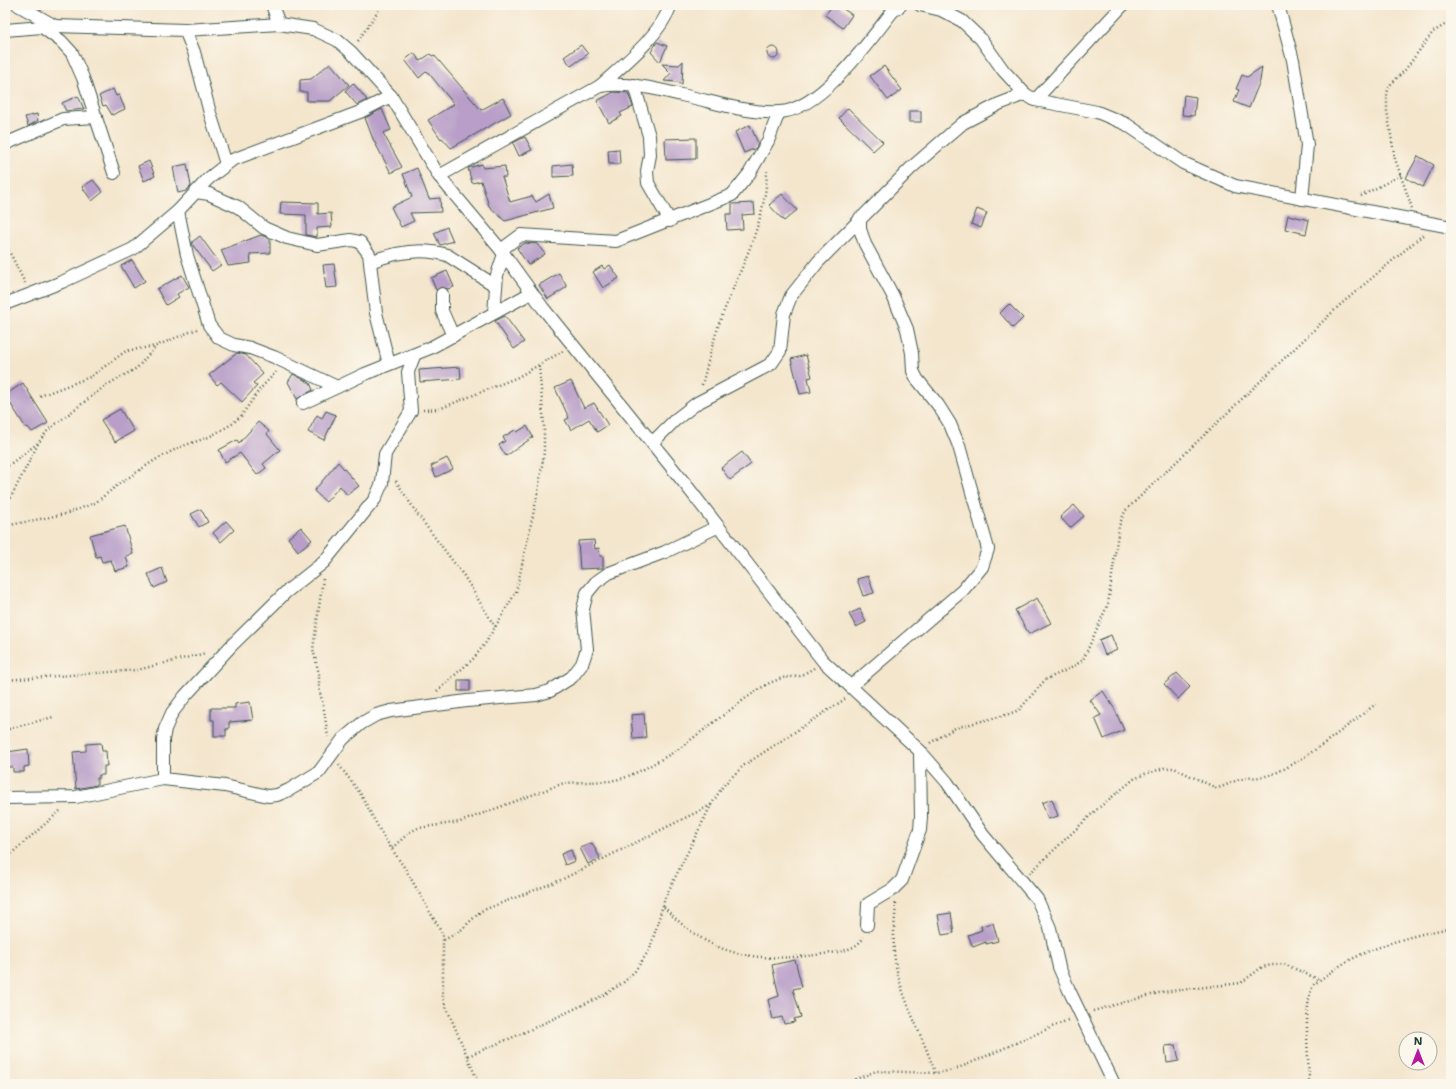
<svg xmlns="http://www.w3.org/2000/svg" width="1456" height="1089" viewBox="0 0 1456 1089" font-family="'Shantell Sans',sans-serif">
<rect width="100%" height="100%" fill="#fbf7ec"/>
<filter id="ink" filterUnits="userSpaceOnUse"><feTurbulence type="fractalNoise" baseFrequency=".025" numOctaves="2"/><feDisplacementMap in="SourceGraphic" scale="8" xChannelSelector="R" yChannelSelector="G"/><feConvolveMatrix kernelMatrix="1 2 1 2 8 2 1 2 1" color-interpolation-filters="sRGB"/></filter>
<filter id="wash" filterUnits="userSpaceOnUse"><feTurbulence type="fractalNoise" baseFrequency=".012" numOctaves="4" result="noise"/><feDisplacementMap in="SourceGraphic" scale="16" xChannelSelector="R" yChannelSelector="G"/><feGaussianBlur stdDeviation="0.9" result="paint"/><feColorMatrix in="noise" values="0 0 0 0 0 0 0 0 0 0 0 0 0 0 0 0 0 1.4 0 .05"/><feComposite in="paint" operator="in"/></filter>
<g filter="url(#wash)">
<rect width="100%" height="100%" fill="#f4e6cd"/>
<g id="blocks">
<g fill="#b89ec8">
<polygon points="833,5 838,5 852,15 843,28 825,15"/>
<polygon points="657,42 667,46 660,62 651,52"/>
<polygon points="581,45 588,54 571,66 564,57"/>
<circle cx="773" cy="53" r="6"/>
<polygon points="414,53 420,61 430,54 432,56 434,55 481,110 503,98 511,114 451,148 442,138 441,139 428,120 454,104 427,71 419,78 405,60"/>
<polygon points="683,61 682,85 678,82 664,81 671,73 662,64 679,65"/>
<polygon points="330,63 349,85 330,101 307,101 307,92 300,92 300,80 311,79"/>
<polygon points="884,66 902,90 888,100 870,76"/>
<polygon points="1262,67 1260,81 1249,108 1234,102 1239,90 1236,89 1242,75 1247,77"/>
<polygon points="353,83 367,100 357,105 345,91"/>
<polygon points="113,89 116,96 119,95 125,109 112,115 106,105 103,106 99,96"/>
<polygon points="614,92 628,93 633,107 620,113 622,116 609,123 597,101"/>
<polygon points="1184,95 1196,97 1194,116 1182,115"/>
<polygon points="78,96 84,109 66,111 62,103"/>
<polygon points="848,108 883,142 873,151 839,118"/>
<polygon points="382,109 391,130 383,133 402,167 391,173 373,139 365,118"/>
<rect x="909" y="111" width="12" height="11"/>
<polygon points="37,114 38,121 28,126 25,117"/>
<polygon points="750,125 758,143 756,148 744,153 735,132"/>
<polygon points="525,137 532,150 519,156 513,143"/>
<polygon points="696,138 696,159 666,160 665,139"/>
<polygon points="619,149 620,164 609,164 608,150"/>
<polygon points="1418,156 1434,165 1423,187 1406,178"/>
<polygon points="149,161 155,176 144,181 138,166"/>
<polygon points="187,164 191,186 186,191 178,193 173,167"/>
<polygon points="482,164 483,168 505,166 506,177 502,177 510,202 532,196 536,202 549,194 553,208 505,221 489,206 481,181 472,183 468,168"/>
<polygon points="572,164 573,176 553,177 553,166"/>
<polygon points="417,168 429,199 440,198 441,212 410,213 414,221 401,227 391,207 412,197 403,174"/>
<polygon points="93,180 103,192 92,201 82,187"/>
<polygon points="782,194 797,210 784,221 769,205"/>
<polygon points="281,202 318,203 318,214 331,213 332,227 317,228 317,237 306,235 306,215 280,214"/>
<polygon points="754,203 755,214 742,215 743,229 727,230 726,214 732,214 732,204"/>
<polygon points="977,209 987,213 981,228 971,224"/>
<polygon points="1288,215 1309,220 1306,234 1285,229"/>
<polygon points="447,227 453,241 440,245 434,233"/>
<polygon points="261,235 270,239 270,253 250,254 251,263 228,266 221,250"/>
<polygon points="200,236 221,265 212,271 192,244 192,242"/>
<polygon points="525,243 537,244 545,254 528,265 517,248"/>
<polygon points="132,260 145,281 134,288 121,266"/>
<polygon points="334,264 337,287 326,288 323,265"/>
<polygon points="610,265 619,278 603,288 593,272 602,266 604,269"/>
<polygon points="447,271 454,287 448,289 442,287 436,290 431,278"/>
<polygon points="559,273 567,287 548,299 539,285"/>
<polygon points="182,275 189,287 177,294 179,297 166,305 157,289"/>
<polygon points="1009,304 1023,318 1013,328 1000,313"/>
<polygon points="505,316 524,342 514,349 495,321"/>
<polygon points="237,353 246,355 263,374 253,383 257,386 242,402 221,382 217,385 209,375"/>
<polygon points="806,355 812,377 808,378 811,392 800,394 791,359"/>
<polygon points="460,367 461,379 420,382 419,370"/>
<polygon points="293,374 310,383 313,390 297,399 288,382"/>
<polygon points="571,381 584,408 594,403 608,425 597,432 589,419 571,430 565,420 569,418 555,388"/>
<polygon points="23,383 48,423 32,432 28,427 26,428 5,395"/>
<polygon points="120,409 134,431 115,442 101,420"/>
<polygon points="326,411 336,415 324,440 308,432 317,415 322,418"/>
<polygon points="258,422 269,431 267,434 280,450 263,464 266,468 257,475 240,453 225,462 219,450 237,440 239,443"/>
<polygon points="527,426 533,437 506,456 499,445 505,441 503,437 515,430 517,432"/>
<polygon points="742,452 751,464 730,480 721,468"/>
<polygon points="447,458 453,469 436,477 431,466"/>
<polygon points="338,462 359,486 347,495 340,486 326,502 314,491"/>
<polygon points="1074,505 1084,516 1070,528 1060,517"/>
<polygon points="201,509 208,522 199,527 191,514"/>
<polygon points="226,521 234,530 221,542 213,533"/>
<polygon points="125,526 133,554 126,556 129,567 115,571 111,560 102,562 100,556 96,557 90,535"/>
<polygon points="301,527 312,540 298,551 288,538"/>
<polygon points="594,540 595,549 599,548 600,556 603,556 603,568 580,569 578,541"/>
<polygon points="162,568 167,582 154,588 148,574"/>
<polygon points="868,576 874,593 863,596 857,579"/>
<polygon points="1037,598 1051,623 1029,634 1015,610"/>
<polygon points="860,609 866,622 856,627 849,614"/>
<polygon points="1111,635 1117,650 1105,655 1099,640"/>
<polygon points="1177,673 1190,687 1178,699 1164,684"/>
<rect x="458" y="680" width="12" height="11"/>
<polygon points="1103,691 1114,708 1124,730 1104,739 1095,718 1101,715 1090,700"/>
<polygon points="250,702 253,720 229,722 229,729 226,729 226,736 214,736 214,720 211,720 211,708 235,708 235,704"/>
<polygon points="644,714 646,738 633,739 631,715"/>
<polygon points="101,743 102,751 106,751 107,766 104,766 104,775 99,775 99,778 97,778 97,785 76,789 73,752 86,751 86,744"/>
<polygon points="28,749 29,766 24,767 24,772 13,772 13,767 8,767 7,752"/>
<polygon points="1052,799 1058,816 1048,819 1042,803"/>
<polygon points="592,843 600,858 588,864 580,848"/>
<polygon points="571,850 575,861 565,865 561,854"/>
<polygon points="951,913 954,933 942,935 938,915"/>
<polygon points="993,923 998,941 986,944 986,942 973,947 968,935 982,930 981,926"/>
<polygon points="795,960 802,987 793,989 801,1017 794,1019 795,1022 784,1024 782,1017 773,1019 768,1000 779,996 772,965"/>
<polygon points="1176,1045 1179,1061 1167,1063 1165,1046"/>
</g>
</g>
</g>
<g filter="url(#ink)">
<use href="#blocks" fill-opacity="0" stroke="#3f564b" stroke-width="1"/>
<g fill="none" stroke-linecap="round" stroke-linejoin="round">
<defs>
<g id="street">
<polyline points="18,5 55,26"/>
<polyline points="272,5 279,24"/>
<polyline points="920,5 941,10 962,21 981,39 1003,70 1025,94 1035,100 1097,112 1126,124 1183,163 1235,186 1451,227"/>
<polyline points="1278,5 1293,60 1307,145 1302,199"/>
<polyline points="42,27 61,41 72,53 83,78 114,173"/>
<polyline points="5,30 55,26 185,30 279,24 313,29 337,40 351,52 391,96 439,176 501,250 543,308 686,485 823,661 920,751 947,782 983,835 1037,899 1050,928 1059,967 1069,990 1114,1084"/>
<polyline points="185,30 194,52 210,113 226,164"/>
<polyline points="634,85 649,136 650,155 647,171 648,183 670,221"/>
<path d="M600,86C625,63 658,38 671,5"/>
<polyline points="1035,100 1123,5"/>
<polyline points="5,144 63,119 96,117"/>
<path d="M439,176L600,86C628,82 653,88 681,95C712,101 747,114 779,112C819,111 869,42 892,12L901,5"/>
<polyline points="196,192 209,194 238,207 264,228 287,238 317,245 351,240 360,242 369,254 376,313 389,364"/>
<polyline points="178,211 187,255 209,325 219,338 234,345 250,348 274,357 337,387"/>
<polyline points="501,250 521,235 616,241 732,195 749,174 768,141 779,112"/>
<path d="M370,262C395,252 421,247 447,255L496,286"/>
<polyline points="442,294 442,311 453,336"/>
<polyline points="5,304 62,282 133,249 178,211 208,179 232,160 360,112 391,96"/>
<polyline points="494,313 497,275 504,254"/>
<polyline points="303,403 365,374 430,348 531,293"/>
<polyline points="652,443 675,420 697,403 771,364 780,351 784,314 791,296 818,262 911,168 963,123 999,104 1025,94"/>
<polyline points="851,686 963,590 982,567 988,549 959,446 950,424 938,405 917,379 913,371 912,353 907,329 893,296 865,244 860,229 860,218"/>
<polyline points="163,779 163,740 165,729 172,713 185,696 231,646 286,592 324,562 375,499 382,483 385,454 411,411 408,372 414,356"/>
<polyline points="5,798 76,797 163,779 225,786 268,796 277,795 289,790 319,772 343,739 362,723 376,715 391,711 467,701 536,695 550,691 572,677 582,664 587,649 583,609 587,593 596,582 609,573 665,552 717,527"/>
<polyline points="867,925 868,904 893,889 902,880 920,830 921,817 920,751"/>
</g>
</defs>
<use href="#street" stroke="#3f564b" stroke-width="14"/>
<g stroke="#3f564b" stroke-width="2.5" stroke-dasharray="1 3" stroke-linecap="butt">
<polyline points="358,41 382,5"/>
<polyline points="1361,196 1401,175"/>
<polyline points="1412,208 1395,159 1387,111 1387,93 1390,85 1405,70 1433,32 1451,21"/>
<polyline points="5,243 25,283"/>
<path d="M702,385C707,366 712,346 718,327C736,275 766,227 767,171"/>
<polyline points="40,396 90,377 126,351 156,346 197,329"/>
<polyline points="423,410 439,409 518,377 563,351"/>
<polyline points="5,468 38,443"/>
<polyline points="396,481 418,515 464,576 495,627"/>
<polyline points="5,509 39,442 48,430 105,386 137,368 156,346"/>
<polyline points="5,526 65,514 95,503 119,484 155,460 180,447 209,437 232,424 241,416 260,389 276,372"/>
<polyline points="323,579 313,649 319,674 319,688 324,710 328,737"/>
<polyline points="5,680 137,670 206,653"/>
<polyline points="437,691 473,659 485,644 516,592 538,492 544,452 544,425 539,365"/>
<polyline points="5,730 53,717"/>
<polyline points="930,743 955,728 1009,714 1019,710 1045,680 1071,668 1083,660 1108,604 1119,526 1125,511 1340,305 1424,234"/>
<polyline points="339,765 360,793 383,836 406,870 443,935 443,997 445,1004 479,1084"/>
<polyline points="392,848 410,832 418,828 460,822 564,783 610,781 624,778 644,769 676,751 746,698 767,684 782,678 800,676 814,668"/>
<polyline points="5,859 60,811"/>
<path d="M1030,873L1095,811L1134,779L1145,774L1164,768H1174L1216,788C1225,787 1232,781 1242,779C1250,777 1258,778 1266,776C1296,769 1350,723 1376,704"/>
<path d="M896,903C895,919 893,935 894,952C898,995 922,1032 935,1073"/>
<path d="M664,907C712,958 756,963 823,954C838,952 855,951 864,937"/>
<polyline points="444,940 460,931 481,911 563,879 711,805"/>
<polyline points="1093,1011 1162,992 1241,983 1262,967 1272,965 1284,964 1320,980"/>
<polyline points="468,1056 523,1033 604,995 624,982 635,971 650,949 665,898 711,805 723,786 743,766 845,699"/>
<polyline points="844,1084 876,1071 935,1073 949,1071 966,1065 1070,1019"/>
<path d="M1309,1084C1309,1059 1302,1004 1314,984C1326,976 1338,966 1350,960C1381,944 1417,934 1451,928"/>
</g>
<use href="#street" stroke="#fff" stroke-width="12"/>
</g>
</g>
<rect width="1456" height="1089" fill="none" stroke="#fbf7ec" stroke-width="20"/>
<g transform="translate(1418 1051)"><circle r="19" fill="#fbf7ec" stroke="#a3ada2"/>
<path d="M0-3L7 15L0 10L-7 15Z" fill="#b5179e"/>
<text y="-6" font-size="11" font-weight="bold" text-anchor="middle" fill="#1f3d34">N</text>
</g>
</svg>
